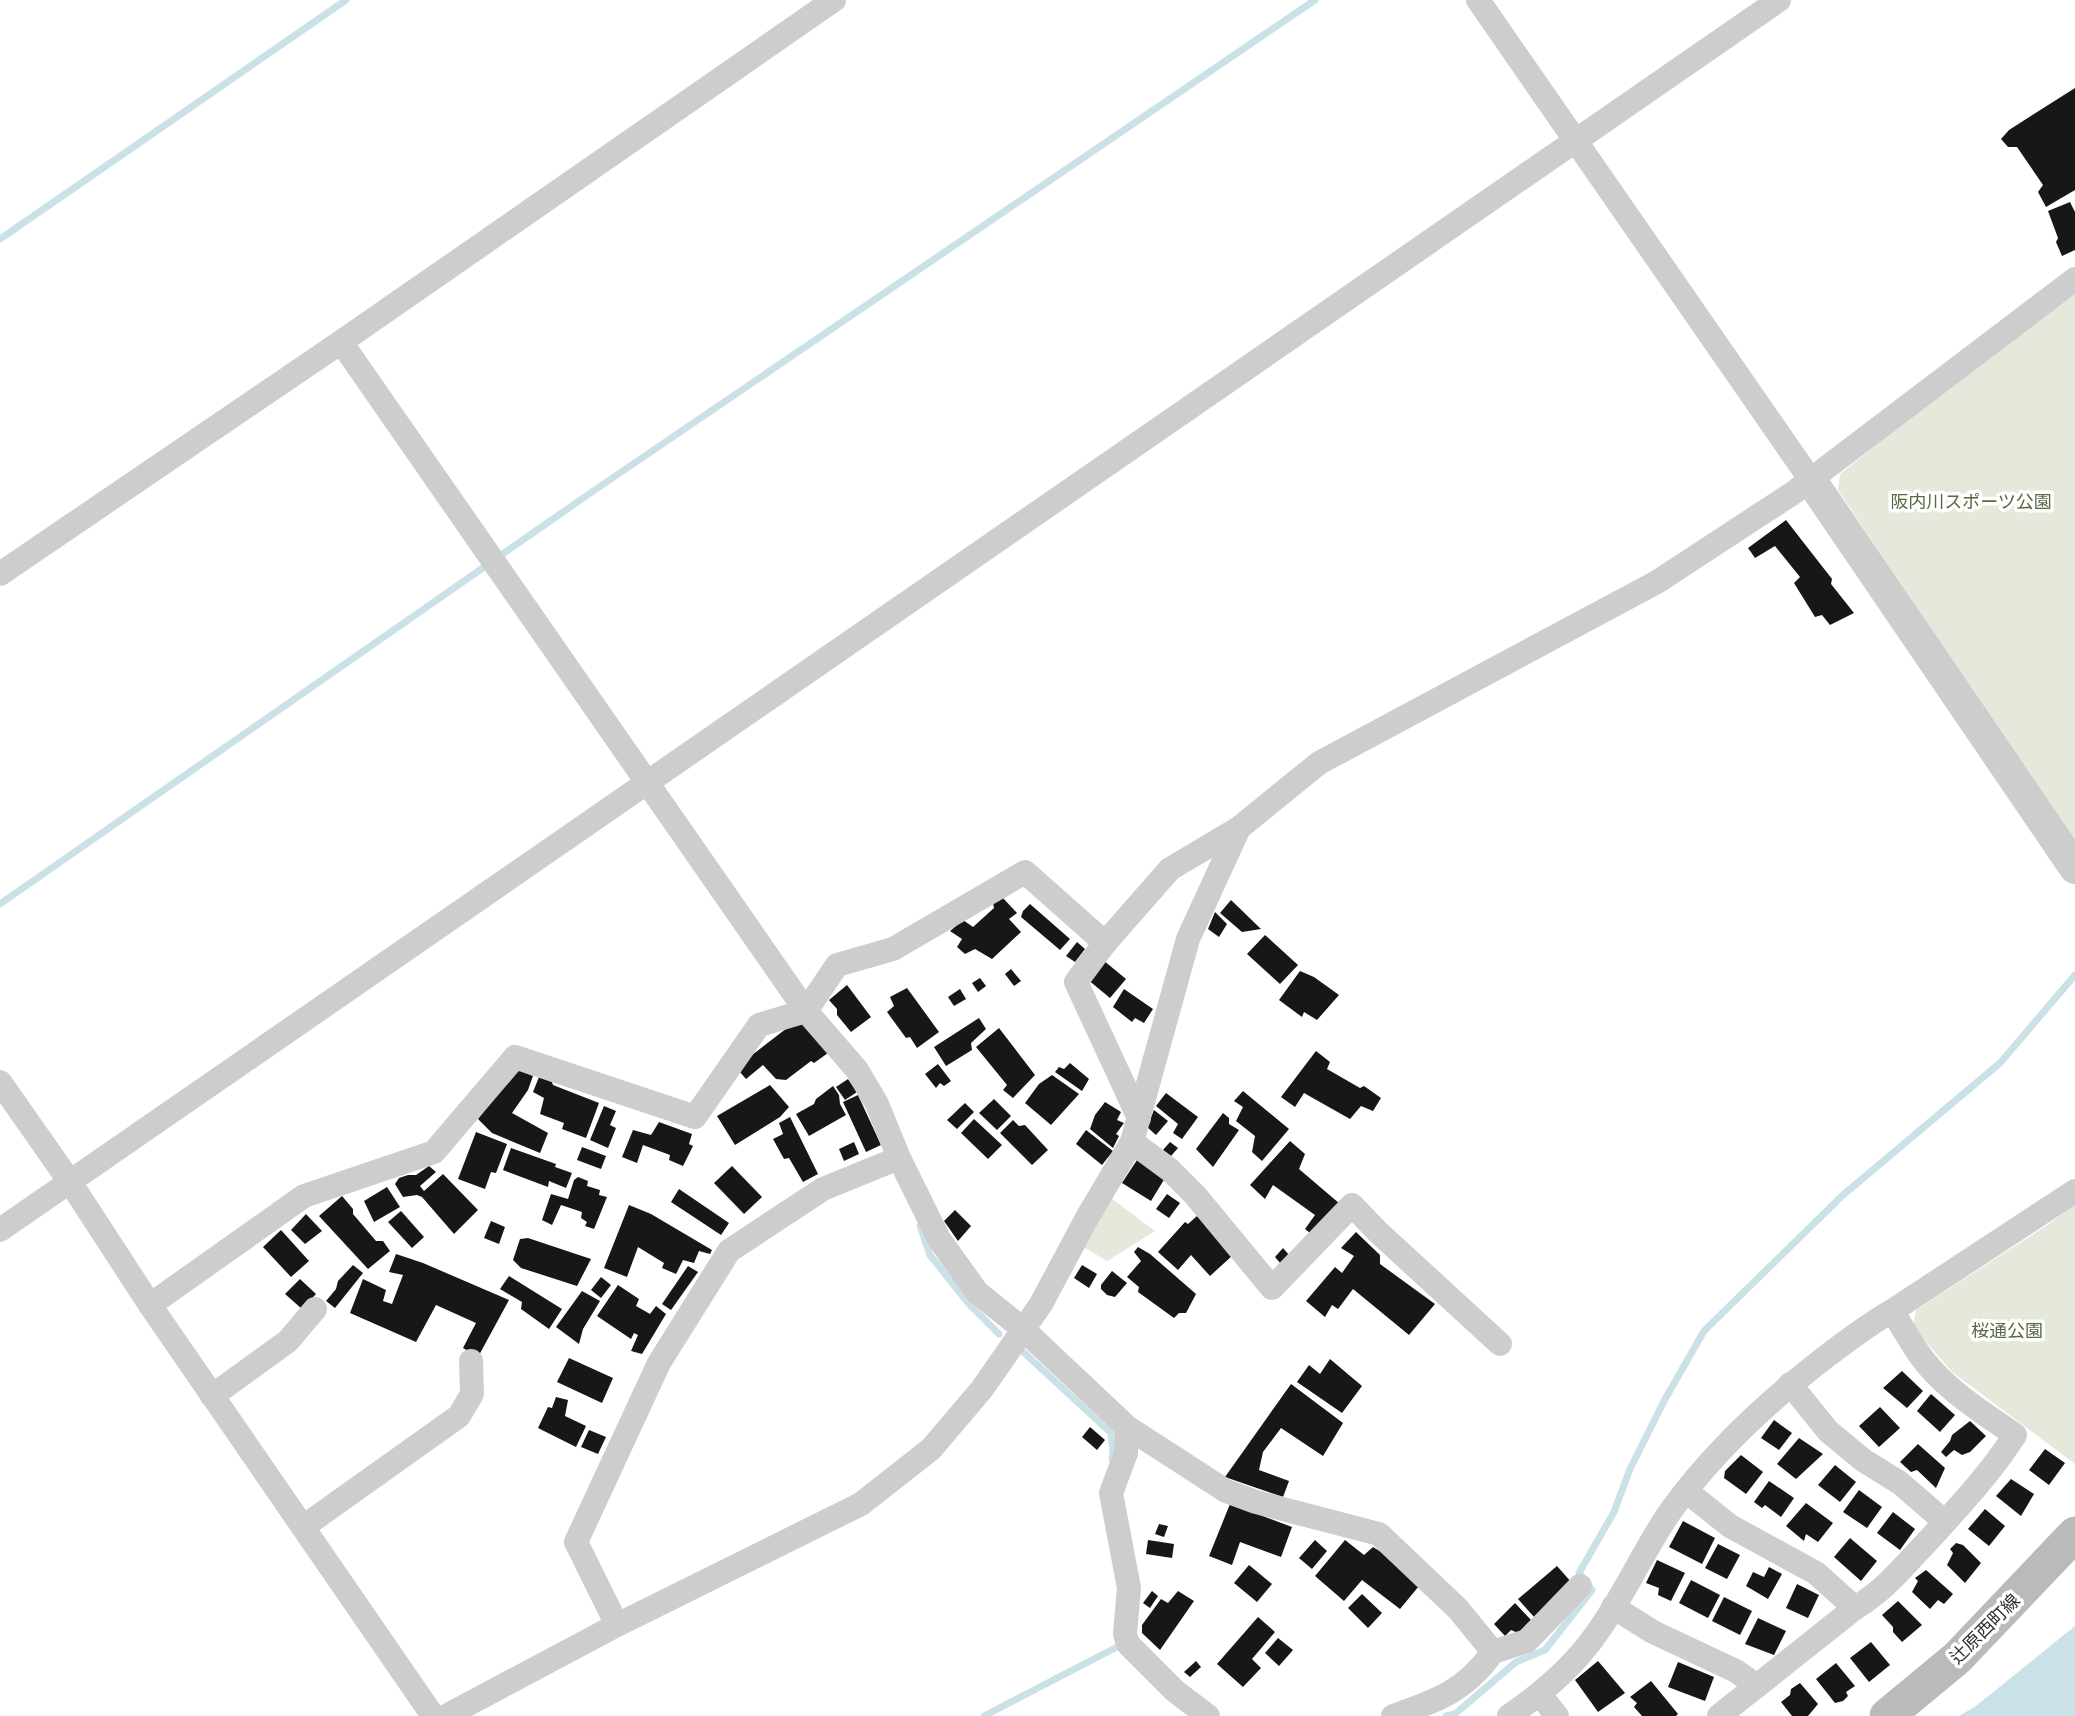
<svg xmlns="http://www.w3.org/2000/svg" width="2075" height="1716" viewBox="0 0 2075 1716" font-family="Figtree,'Noto Sans JP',sans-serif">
<rect width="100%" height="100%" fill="#fff"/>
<g fill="#e5e9dc">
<polygon points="2075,294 2075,844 1838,490 1840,474 1907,420"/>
<polygon points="1107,1195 1155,1231 1107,1261 1080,1245"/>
<polygon points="2075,1204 2075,1464 1952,1372 1913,1327 1916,1310 2046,1226"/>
</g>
<polygon fill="#cae1e8" points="2075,1626 2075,1716 1959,1716 1976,1706"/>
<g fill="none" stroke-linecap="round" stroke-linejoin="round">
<g stroke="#cae1e8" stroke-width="7">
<polyline points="0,239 346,0"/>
<polyline points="0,904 586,496 1315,0"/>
<polyline points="920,1226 930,1255 969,1304 999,1334"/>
<polyline points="1020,1349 1111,1433 1113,1450 1112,1459"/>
<polyline points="984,1716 1117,1647"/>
<polyline points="1446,1716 1455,1714 1516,1662 1545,1650 1592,1590 1579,1573 1614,1512 1630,1469 1664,1401 1704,1331 1843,1195 2000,1063 2075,975"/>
</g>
</g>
<g fill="#171717">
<polygon points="2075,88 2075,190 2046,207 2038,192 2043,185 2017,147 2008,147 2001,139 2009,130"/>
<polygon points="2070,202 2075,212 2075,250 2062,256 2056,242 2058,238 2048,211"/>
<polygon points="1786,520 1832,579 1831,584 1854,613 1830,625 1822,615 1815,617 1794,583 1800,577 1775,546 1755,558 1748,548"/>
<polygon points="1002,897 1017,913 1009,919 1021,932 992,959 975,949 965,954 957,947 962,939 950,931 963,920 973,927 994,908 993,903"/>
<polygon points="1231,900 1261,929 1242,932 1220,913"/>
<polygon points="1030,904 1070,939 1060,950 1021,917 1023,911"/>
<polygon points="1215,912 1227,924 1219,937 1208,929"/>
<polygon points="1265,935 1298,965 1280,984 1247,954"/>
<polygon points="1077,942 1085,949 1075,962 1066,956"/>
<polygon points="1103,960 1126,979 1110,998 1087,979"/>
<polygon points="1011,969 1021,981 1014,986 1005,974"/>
<polygon points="1300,971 1314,977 1339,995 1317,1020 1304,1012 1302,1017 1279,1000"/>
<polygon points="980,978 986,986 978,992 972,983"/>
<polygon points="847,985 871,1017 851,1032 837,1015 837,1009 829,1000"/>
<polygon points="907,988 939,1032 917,1048 910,1037 906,1038 887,1012 894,1006 890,997"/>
<polygon points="960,989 966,999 954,1006 948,997"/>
<polygon points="1124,989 1153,1009 1144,1023 1135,1018 1132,1022 1113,1007"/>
<polygon points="979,1018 986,1029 971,1043 972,1050 946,1066 934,1047"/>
<polygon points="803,1024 828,1053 814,1063 811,1061 786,1080 776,1079 763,1065 746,1079 739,1071 743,1062 791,1025"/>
<polygon points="999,1028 1035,1075 1013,1098 1003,1090 1007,1085 976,1047"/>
<polygon points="1316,1051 1330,1062 1327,1069 1360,1088 1364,1086 1381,1098 1373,1111 1361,1106 1350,1119 1304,1093 1295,1107 1281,1097"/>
<polygon points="1070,1063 1089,1079 1082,1091 1055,1072 1059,1067 1064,1069"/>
<polygon points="938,1064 951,1081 944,1086 940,1083 936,1088 925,1074"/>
<polygon points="516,1069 533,1076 528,1090 512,1113 548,1133 540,1153 492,1133 478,1119"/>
<polygon points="1052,1075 1079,1094 1051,1125 1025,1103 1039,1084"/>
<polygon points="539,1077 552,1082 553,1085 599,1103 586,1138 562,1129 564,1123 540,1114 544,1098 533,1092"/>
<polygon points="848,1079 857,1092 845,1100 836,1087"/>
<polygon points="770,1085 789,1107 780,1117 735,1145 717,1116"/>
<polygon points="833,1086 839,1095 840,1104 846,1115 809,1136 796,1114 814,1104 816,1099"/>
<polygon points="1243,1091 1289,1129 1262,1161 1252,1152 1255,1136 1236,1121 1243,1107 1234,1101"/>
<polygon points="1166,1093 1198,1117 1182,1139 1173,1133 1178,1124 1156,1106"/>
<polygon points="858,1095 881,1145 866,1152 843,1102"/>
<polygon points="994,1099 1011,1116 997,1130 979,1113"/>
<polygon points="1105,1102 1121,1112 1117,1120 1124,1123 1116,1134 1119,1136 1113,1148 1090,1129 1095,1115"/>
<polygon points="965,1103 974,1112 957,1129 947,1120"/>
<polygon points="604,1106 616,1111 610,1125 616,1128 608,1148 590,1140"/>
<polygon points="1154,1110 1168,1121 1156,1135 1147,1127"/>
<polygon points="1223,1113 1229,1118 1229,1124 1239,1130 1213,1167 1196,1149"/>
<polygon points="790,1117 818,1174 803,1182 789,1158 784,1159 773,1139 783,1134 779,1123"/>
<polygon points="974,1119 1002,1145 988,1159 961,1133"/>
<polygon points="1013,1120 1019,1126 1025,1125 1048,1150 1032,1165 1000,1133"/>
<polygon points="659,1122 692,1134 689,1144 693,1146 683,1166 669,1160 670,1155 643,1145 637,1163 622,1157 633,1130 651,1135"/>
<polygon points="1086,1130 1113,1151 1102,1165 1076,1144"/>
<polygon points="476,1132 507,1144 496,1173 491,1172 485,1189 458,1179"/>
<polygon points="1290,1141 1305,1154 1299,1169 1340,1204 1310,1233 1305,1229 1315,1215 1273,1185 1265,1199 1250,1185"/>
<polygon points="854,1142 859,1154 844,1161 839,1149"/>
<polygon points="1170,1142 1178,1148 1171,1156 1163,1150"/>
<polygon points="582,1147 606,1156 601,1169 577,1160"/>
<polygon points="511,1148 556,1164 555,1167 572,1173 566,1188 549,1181 548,1187 503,1170"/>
<polygon points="1137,1160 1165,1178 1151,1201 1122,1183"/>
<polygon points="429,1166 436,1172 420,1186 424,1191 443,1174 478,1210 454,1234 422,1197 417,1195 403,1197 395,1184 399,1178 408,1175 416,1175"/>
<polygon points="732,1166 762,1197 744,1214 714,1183"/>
<polygon points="578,1177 588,1181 587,1186 600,1190 599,1195 607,1197 594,1229 585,1226 587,1222 581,1218 582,1212 561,1205 552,1225 542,1220 551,1194 568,1199 574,1180"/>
<polygon points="387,1187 400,1207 374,1222 364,1201"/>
<polygon points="679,1189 729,1223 721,1235 671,1202"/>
<polygon points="1167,1194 1180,1203 1169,1218 1156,1209"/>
<polygon points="342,1196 353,1209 353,1214 376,1241 383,1241 390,1251 368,1269 319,1216"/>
<polygon points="629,1205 651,1214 712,1250 710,1254 699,1251 694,1263 683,1260 676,1274 662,1268 664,1263 638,1247 627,1277 604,1268"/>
<polygon points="955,1210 971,1226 958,1241 944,1221"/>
<polygon points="401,1211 424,1237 412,1248 388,1222"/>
<polygon points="306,1214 322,1231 305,1244 291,1230"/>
<polygon points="1197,1216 1233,1255 1210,1276 1191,1255 1178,1270 1158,1252 1185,1222 1188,1224"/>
<polygon points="491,1221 505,1227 499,1244 484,1238"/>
<polygon points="281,1230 309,1261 291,1277 263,1247"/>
<polygon points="1356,1232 1380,1255 1380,1264 1435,1304 1409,1335 1353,1289 1338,1309 1332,1305 1325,1317 1306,1301 1335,1267 1342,1273 1354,1256 1341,1248"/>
<polygon points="528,1238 591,1259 577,1286 521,1268 513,1260 520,1239"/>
<polygon points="1138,1247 1150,1254 1196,1294 1186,1313 1179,1313 1174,1318 1138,1292 1139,1287 1127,1277 1141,1261 1134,1252"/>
<polygon points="1283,1248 1289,1255 1281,1264 1275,1257"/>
<polygon points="396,1254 423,1263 509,1300 478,1357 463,1348 476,1323 436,1305 416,1342 350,1313 363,1279 386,1290 383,1301 392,1304 403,1275 389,1272"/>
<polygon points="353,1265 363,1273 335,1308 326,1301 336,1289 338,1281"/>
<polygon points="1082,1265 1097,1274 1089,1288 1074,1278"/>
<polygon points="688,1266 698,1272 671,1310 662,1304"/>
<polygon points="1112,1271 1127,1283 1115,1297 1107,1295 1101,1289 1101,1285"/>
<polygon points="509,1276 562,1309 549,1329 521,1309 522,1302 500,1289"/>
<polygon points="601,1277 611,1285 601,1298 591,1290"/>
<polygon points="300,1279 316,1294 302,1309 285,1294"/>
<polygon points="618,1285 639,1299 636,1306 650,1314 656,1306 666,1314 642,1354 631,1351 638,1335 634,1333 631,1339 597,1316"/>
<polygon points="582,1291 600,1301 583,1329 579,1344 556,1327"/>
<polygon points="569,1358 613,1378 602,1403 557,1382"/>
<polygon points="1330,1359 1362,1386 1342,1413 1297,1382 1309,1365 1320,1374"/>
<polygon points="1902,1371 1923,1391 1907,1408 1883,1388"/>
<polygon points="1291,1384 1343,1423 1323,1456 1281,1428 1263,1452 1259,1470 1289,1481 1283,1497 1225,1477"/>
<polygon points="1931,1394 1955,1415 1940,1432 1917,1411"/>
<polygon points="556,1397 568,1400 565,1416 586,1426 576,1447 538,1428 548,1407 552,1408"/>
<polygon points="1880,1407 1900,1428 1879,1447 1859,1426"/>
<polygon points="1774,1420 1792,1433 1779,1450 1761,1438"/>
<polygon points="1970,1421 1986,1436 1970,1452 1962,1455 1954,1450 1946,1457 1941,1452 1950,1441 1952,1435"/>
<polygon points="1090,1427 1105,1440 1097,1450 1082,1437"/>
<polygon points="589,1430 606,1437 598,1454 581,1447"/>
<polygon points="1799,1438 1823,1454 1796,1479 1777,1464"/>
<polygon points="1918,1444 1945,1468 1936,1488 1917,1470 1911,1472 1900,1462"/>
<polygon points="2045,1449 2065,1463 2049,1485 2029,1470"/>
<polygon points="1741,1455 1763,1472 1746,1494 1724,1478 1725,1471"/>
<polygon points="1835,1465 1856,1482 1840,1502 1818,1485"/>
<polygon points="2011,1479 2034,1494 2021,1516 1996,1496"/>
<polygon points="1769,1481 1794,1498 1781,1517 1765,1505 1762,1508 1754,1502"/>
<polygon points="1859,1490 1882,1507 1867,1528 1843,1512"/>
<polygon points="1806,1503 1833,1523 1818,1542 1806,1534 1804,1541 1786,1526"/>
<polygon points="1230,1504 1292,1527 1281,1557 1240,1542 1232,1565 1209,1556"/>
<polygon points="1985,1509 2005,1526 1989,1546 1968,1529"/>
<polygon points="1893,1512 1915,1529 1900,1550 1877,1533"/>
<polygon points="1683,1521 1715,1538 1702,1564 1669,1547"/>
<polygon points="1159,1524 1168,1526 1164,1537 1155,1534"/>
<polygon points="1850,1538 1877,1561 1861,1581 1834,1557"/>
<polygon points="1148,1540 1174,1544 1172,1558 1146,1554"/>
<polygon points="1315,1540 1327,1551 1312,1569 1299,1558"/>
<polygon points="1345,1540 1364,1555 1373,1547 1399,1563 1419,1586 1400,1609 1362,1580 1344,1601 1315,1576"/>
<polygon points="1956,1543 1963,1545 1981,1563 1965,1583 1947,1565 1953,1553 1950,1549"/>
<polygon points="1718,1544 1740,1555 1727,1579 1705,1568"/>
<polygon points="1657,1560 1685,1573 1671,1601 1658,1595 1659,1588 1646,1583"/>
<polygon points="1249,1565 1272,1584 1257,1602 1234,1583"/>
<polygon points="1557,1566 1572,1583 1534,1617 1518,1599"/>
<polygon points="1769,1567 1782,1574 1768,1599 1746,1586 1753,1572 1764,1577"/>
<polygon points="1926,1570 1953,1594 1944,1604 1938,1600 1930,1609 1912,1592 1918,1581 1915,1578"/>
<polygon points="1691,1580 1720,1595 1708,1618 1679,1603"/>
<polygon points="1797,1584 1819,1595 1808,1618 1786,1608"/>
<polygon points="1152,1591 1158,1596 1150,1608 1143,1603"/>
<polygon points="1178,1591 1194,1601 1160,1650 1142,1633 1142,1625 1161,1599 1168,1603"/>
<polygon points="1362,1594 1382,1613 1368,1628 1348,1608"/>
<polygon points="1724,1597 1752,1611 1740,1635 1712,1621"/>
<polygon points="1898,1601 1922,1625 1902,1642 1893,1632 1893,1627 1882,1615"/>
<polygon points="1515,1603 1531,1620 1518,1633 1511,1630 1505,1636 1494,1624"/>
<polygon points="1258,1617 1275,1632 1252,1659 1261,1668 1243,1687 1217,1664"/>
<polygon points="1758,1618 1786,1631 1774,1655 1745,1644"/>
<polygon points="1278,1638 1293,1650 1279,1666 1265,1653"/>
<polygon points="1871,1642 1890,1665 1869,1682 1850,1658"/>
<polygon points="1196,1661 1201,1667 1190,1677 1184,1672"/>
<polygon points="1598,1661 1625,1693 1598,1712 1575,1680"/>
<polygon points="1678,1662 1714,1677 1705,1701 1668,1687"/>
<polygon points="1836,1663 1855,1686 1846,1692 1848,1696 1843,1701 1835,1703 1816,1679"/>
<polygon points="1651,1681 1678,1714 1676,1716 1642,1716 1634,1707 1637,1703 1630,1697"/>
<polygon points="1800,1683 1818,1704 1808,1716 1792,1716 1781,1702 1790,1695 1791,1689"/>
</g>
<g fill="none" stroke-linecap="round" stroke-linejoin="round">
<g stroke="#cdcdcd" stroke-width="24">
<polyline points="1478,0 1810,479"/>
<polyline points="341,342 806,1011 857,1070 877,1104 899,1158 939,1239 977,1292 1024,1330 1127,1427 1226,1491 1256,1502 1379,1534 1458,1609 1493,1652 1527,1641 1580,1586"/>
<polyline points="0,574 341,342 834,0"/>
<polyline points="1105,943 1076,982 1139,1118"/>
<polyline points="0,1082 70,1182 150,1305 433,1716"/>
<polyline points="1132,1142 1170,1170 1195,1195 1272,1288 1352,1205 1378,1232 1500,1344"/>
<polyline points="0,1230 1779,0"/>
<polyline points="150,1305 304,1196 434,1152 515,1057 695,1117 759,1025 806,1011 837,965 893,949 1025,872 1105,943 1170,869 1239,828"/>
<polyline points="1790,1384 1828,1431 1863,1460 1900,1483 1945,1522"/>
<polyline points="212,1396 288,1341 315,1309"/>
<polyline points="1127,1427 1126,1453 1111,1493 1129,1588 1125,1634 1128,1644 1175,1691 1208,1716"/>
<polyline points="1686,1491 1730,1526 1816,1573 1855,1608"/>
<polyline points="303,1527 459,1416 472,1394 471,1361"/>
<polyline points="1613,1607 1653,1632 1736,1671 1757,1686"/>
<polyline points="617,1625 576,1542 659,1363 729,1251 823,1189 899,1158"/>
<polyline points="1540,1695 1557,1716"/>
<polyline points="446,1716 617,1625 861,1504 931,1449 982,1389 1041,1304 1088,1216 1132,1142 1188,939 1239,828 1319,763 1657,582 1793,493 2075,279"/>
<path d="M1393,1716C1437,1701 1465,1691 1493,1652"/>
<path d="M1509,1716C1541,1694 1571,1669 1594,1637C1624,1597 1643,1550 1672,1509C1715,1450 1768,1401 1827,1356C1848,1340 1869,1324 1892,1311"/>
<path d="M1719,1716L1855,1608C1885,1590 1902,1568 1926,1543C1957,1509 1990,1474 2015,1435C1982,1412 1946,1390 1922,1358C1911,1343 1902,1326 1892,1311L2075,1191"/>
</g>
<polyline stroke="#cdcdcd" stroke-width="32" points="1810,479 2075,868"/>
<polyline stroke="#bababa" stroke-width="35" points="1887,1716 1957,1658 2075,1534"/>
</g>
<g text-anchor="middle" stroke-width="7" stroke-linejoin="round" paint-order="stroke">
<g font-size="18" fill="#596940" stroke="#fff">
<text x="1971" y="508">阪内川スポーツ公園</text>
<text x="2007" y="1337">桜通公園</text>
</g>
<g font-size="18" fill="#303030" stroke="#fff">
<text transform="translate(1985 1629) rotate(-45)" y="6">辻原西町線</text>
</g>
</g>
</svg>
